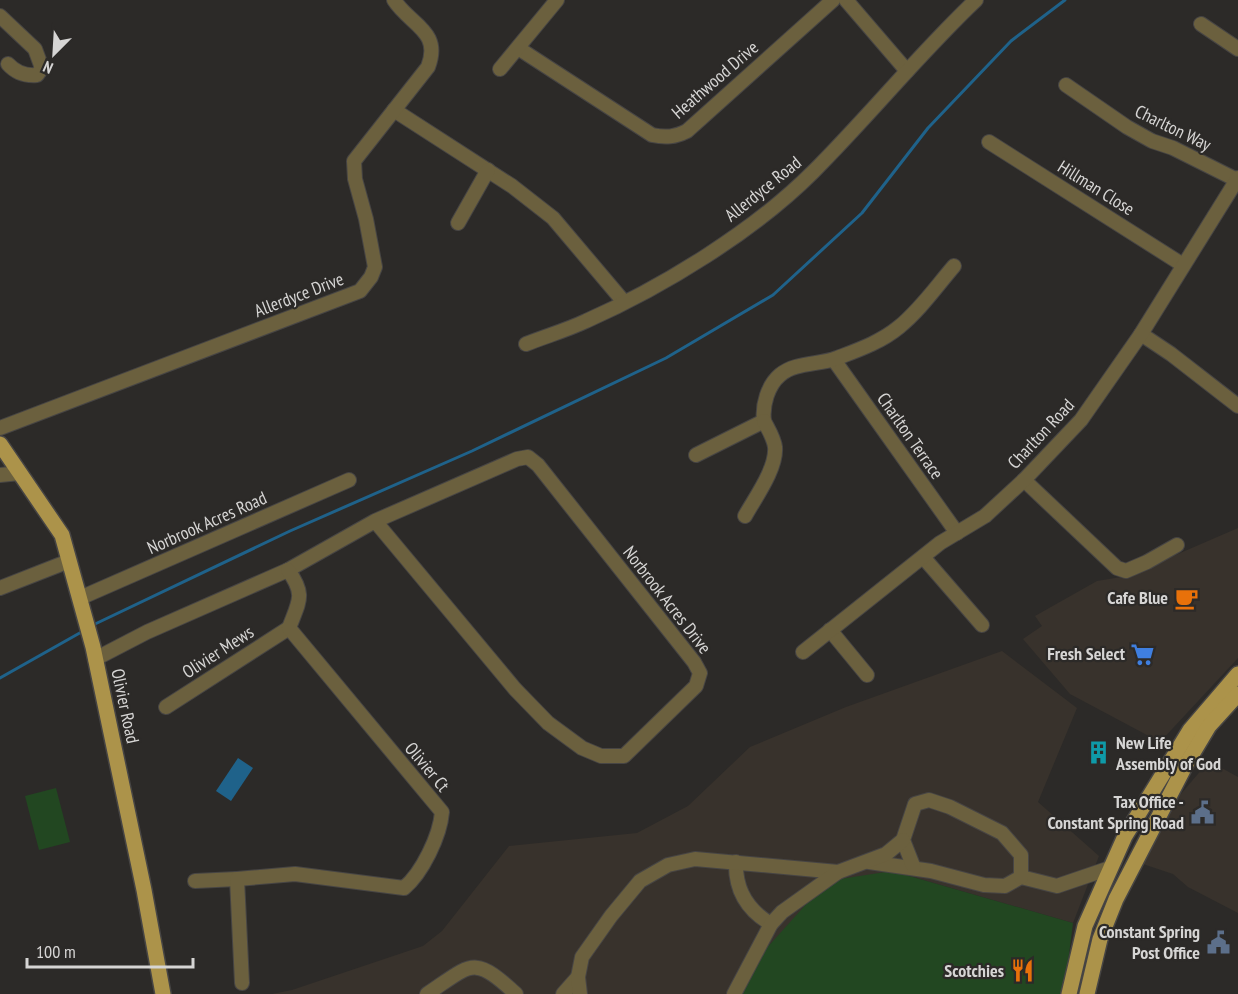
<svg xmlns="http://www.w3.org/2000/svg" width="1238" height="994" viewBox="0 0 1238 994" font-family="'PT Sans Narrow',sans-serif">
<rect width="100%" height="100%" fill="#2c2a28"/>
<g fill="#38322c">
<polygon points="1238,528 1238,658 1160,742 1070,694 1023,639 1042,626 1035,616 1097,581 1127,576"/>
<polygon points="1002,651 1077,708 1038,802 1099,856 1073,923 892,871 735,994 272,994 292,990 423,946 442,931 509,846 637,833 688,806 750,747 846,707"/>
<polygon points="1209,761 1238,777 1238,913 1188,887 1173,874 1134,861 1135,848"/>
</g>
<g fill="#224721">
<polygon points="56,788 70,842 39,850 25,796"/>
<polygon points="892,871 1073,923 1064,994 735,994 747,970 827,881"/>
</g>
<polygon fill="#1f628a" points="238,758 253,768 231,801 216,791"/>
<g fill="none" stroke-linecap="round" stroke-linejoin="round">
<g stroke="#1f628a" stroke-width="3">
<polyline points="93,625 290,531 472,451 666,358 773,295 862,213 928,128 1011,41 1065,0"/>
<polyline points="0,678 85,630"/>
</g>
<defs>
<g id="minor">
<polyline points="846,0 907,71"/>
<path d="M0,16L35,49L42,68L37,75C25,76 16,73 8,64"/>
<polyline points="1201,24 1238,49"/>
<path d="M518,48L652,135C666,138 675,137 687,131L833,0"/>
<polyline points="500,69 557,0"/>
<polyline points="1066,85 1127,127 1152,141 1173,148 1237,180"/>
<polyline points="394,110 512,186 553,218 624,302"/>
<polyline points="989,142 1183,265"/>
<polyline points="458,223 488,170"/>
<polyline points="1141,334 1171,354 1238,406"/>
<path d="M526,344C546,336 567,330 586,321C663,287 754,231 813,172C869,116 919,54 976,0"/>
<polyline points="834,360 957,533"/>
<path d="M0,428L360,291L371,277L375,267L366,219L355,179L354,161L428,67C442,31 410,25 394,0"/>
<path d="M696,455L764,421C762,405 768,385 780,375C795,362 820,365 837,358C858,350 881,342 899,327C920,310 936,287 954,266"/>
<polyline points="0,475 20,473"/>
<polyline points="1024,480 1117,568 1126,571 1147,562 1177,545"/>
<path d="M745,516C755,498 777,468 775,447C774,438 768,429 764,421"/>
<polyline points="923,557 982,625"/>
<polyline points="0,588 69,561"/>
<polyline points="80,598 349,480"/>
<polyline points="830,630 867,675"/>
<polyline points="803,652 940,543 985,516 1024,480 1081,420 1141,334 1238,178"/>
<polyline points="95,659 147,632 288,570 375,521 517,459 528,457 538,465 694,662 700,673 696,686 624,756 601,756 582,748 548,723 515,689 375,521"/>
<polyline points="166,707 289,628"/>
<path d="M736,862C735,889 747,910 771,924"/>
<polyline points="869,862 931,871 984,885 1005,886 1021,877 1057,886 1110,868"/>
<polyline points="914,868 903,840 915,804 929,800 950,807 1002,833 1021,855 1021,877"/>
<polyline points="195,881 237,879"/>
<path d="M242,983L237,879L295,874L404,888C422,873 440,836 442,812L289,628C299,601 306,595 288,570"/>
<path d="M427,994C472,964 473,954 516,994"/>
<polyline points="563,994 578,977"/>
<polyline points="580,994 578,977 582,957 611,916 640,881 668,865 695,859 838,872"/>
<polyline points="734,994 771,924 782,912 838,872 886,854 903,840"/>
</g>
<g id="major">
<polyline points="0,444 62,535 93,647 144,890 163,994"/>
<polyline points="1069,994 1085,926 1125,836 1190,730 1238,674"/>
<polyline points="1087,994 1100,939 1116,899 1185,766 1209,726 1238,694"/>
</g>
</defs>
<use href="#minor" stroke="#474544" stroke-width="16"/>
<use href="#major" stroke="#474544" stroke-width="18"/>
<use href="#minor" stroke="#6b603e" stroke-width="14"/>
<use href="#major" stroke="#ac934a" stroke-width="15"/>
</g>
<defs>
<symbol id="cafe-bare" viewBox="-9 -9 18 18"><path d="M-5.5-4.5H6V0H3Q3 3.5 0 3.5H-2.5Q-5.5 3.5-5.5 0ZM3-3.2v2h1.7v-2ZM-6 4.5H4V6H-6Z" fill="#e8710a" stroke="#2c2a28" stroke-width="2.5" paint-order="stroke"/></symbol>
<symbol id="supermarket-bare" viewBox="-9 -9 18 18"><path d="M-6-5.5h2.5l.6 2H6L4.5 2H-2.5L-4.4-4H-6ZM-1.5 3.2a1.3 1.3 0 1 0 .1 0ZM3 3.2a1.3 1.3 0 1 0 .1 0Z" fill="#3f7fe0" stroke="#2c2a28" stroke-width="2.5" paint-order="stroke"/></symbol>
<symbol id="building-bare" viewBox="-9 -9 18 18"><path d="M-4-6H4V6H1V3H-1V6H-4ZM-2.5-4.3h1.7v1.8h-1.7ZM.8-4.3h1.7v1.8H.8ZM-2.5-1h1.7V.8h-1.7ZM.8-1h1.7V.8H.8Z" fill="#0f9aa8" stroke="#2c2a28" stroke-width="2.5" paint-order="stroke"/></symbol>
<symbol id="civic-bare" viewBox="-9 -9 18 18"><path d="M-.6-6.5H3V-4.5H.6V-3L4-1V1h2V6H-6V1h2V-1L-.6-3ZM-1.2 2.5V6h2.4V2.5Z" fill="#5c6f8a" stroke="#2c2a28" stroke-width="2.5" paint-order="stroke"/></symbol>
<symbol id="restaurant-bare" viewBox="-9 -9 18 18"><path d="M-5-6h1v4h1v-4h1v4h1v-4h1v5L-1.5 .5V6h-2V.5L-5-1ZM5-6V6H3V1.5H1.5Q1.5-4 5-6Z" fill="#e8710a" stroke="#2c2a28" stroke-width="2.5" paint-order="stroke"/></symbol>
</defs>
<g fill-rule="evenodd">
<use href="#cafe-bare" x="1170" y="582" width="33" height="33"/>
<use href="#supermarket-bare" x="1126" y="638" width="33" height="33"/>
<use href="#building-bare" x="1082" y="736" width="33" height="33"/>
<use href="#civic-bare" x="1186" y="796" width="33" height="33"/>
<use href="#civic-bare" x="1202" y="926" width="33" height="33"/>
<use href="#restaurant-bare" x="1006" y="954" width="33" height="33"/>
</g>
<g text-anchor="middle" stroke-width="4.5" stroke-linejoin="round" paint-order="stroke">
<g font-size="18" fill="#d6d5d4" stroke="#2c2a28">
<text transform="translate(715 80) rotate(-41)" y="6">Heathwood Drive</text>
<text transform="translate(1173 128) rotate(26)" y="6">Charlton Way</text>
<text transform="translate(1096 188) rotate(32)" y="6">Hillman Close</text>
<text transform="translate(763 189) rotate(-39)" y="6">Allerdyce Road</text>
<text transform="translate(299 295) rotate(-21)" y="6">Allerdyce Drive</text>
<text transform="translate(1041 434) rotate(-47)" y="6">Charlton Road</text>
<text transform="translate(910 436) rotate(55)" y="6">Charlton Terrace</text>
<text transform="translate(207 523) rotate(-24)" y="6">Norbrook Acres Road</text>
<text transform="translate(667 600) rotate(52)" y="6">Norbrook Acres Drive</text>
<text transform="translate(218 652) rotate(-33)" y="6">Olivier Mews</text>
<text transform="translate(125 706) rotate(78)" y="6">Olivier Road</text>
<text transform="translate(427 767) rotate(50)" y="6">Olivier Ct</text>
</g>
<g font-size="18" font-weight="bold" fill="#d6d5d4" stroke="#2c2a28" text-anchor="end">
<text x="1168" y="604">Cafe Blue</text>
<text x="1125" y="660">Fresh Select</text>
<text x="1116" y="749" text-anchor="start">New Life<tspan x="1116" dy="21">Assembly of God</tspan></text>
<text x="1184" y="808">Tax Office -<tspan x="1184" dy="21">Constant Spring Road</tspan></text>
<text x="1200" y="938">Constant Spring<tspan x="1200" dy="21">Post Office</tspan></text>
<text x="1004" y="977">Scotchies</text>
</g>
</g>
<g transform="translate(54 54) rotate(204)" stroke="#2c2a28" stroke-width="4.5" paint-order="stroke">
<path d="M0-4.5L10 22L0 15L-10 22Z" fill="#d6d5d4"/>
<text y="-9" font-size="16" font-weight="bold" text-anchor="middle" fill="#d6d5d4">N</text>
</g>
<path d="M27 958v9h166v-9" fill="none" stroke="#d6d5d4" stroke-width="3"/>
<text x="36" y="958" font-size="18" fill="#d6d5d4" stroke="#2c2a28" stroke-width="4.5" paint-order="stroke">100 m</text>
</svg>
